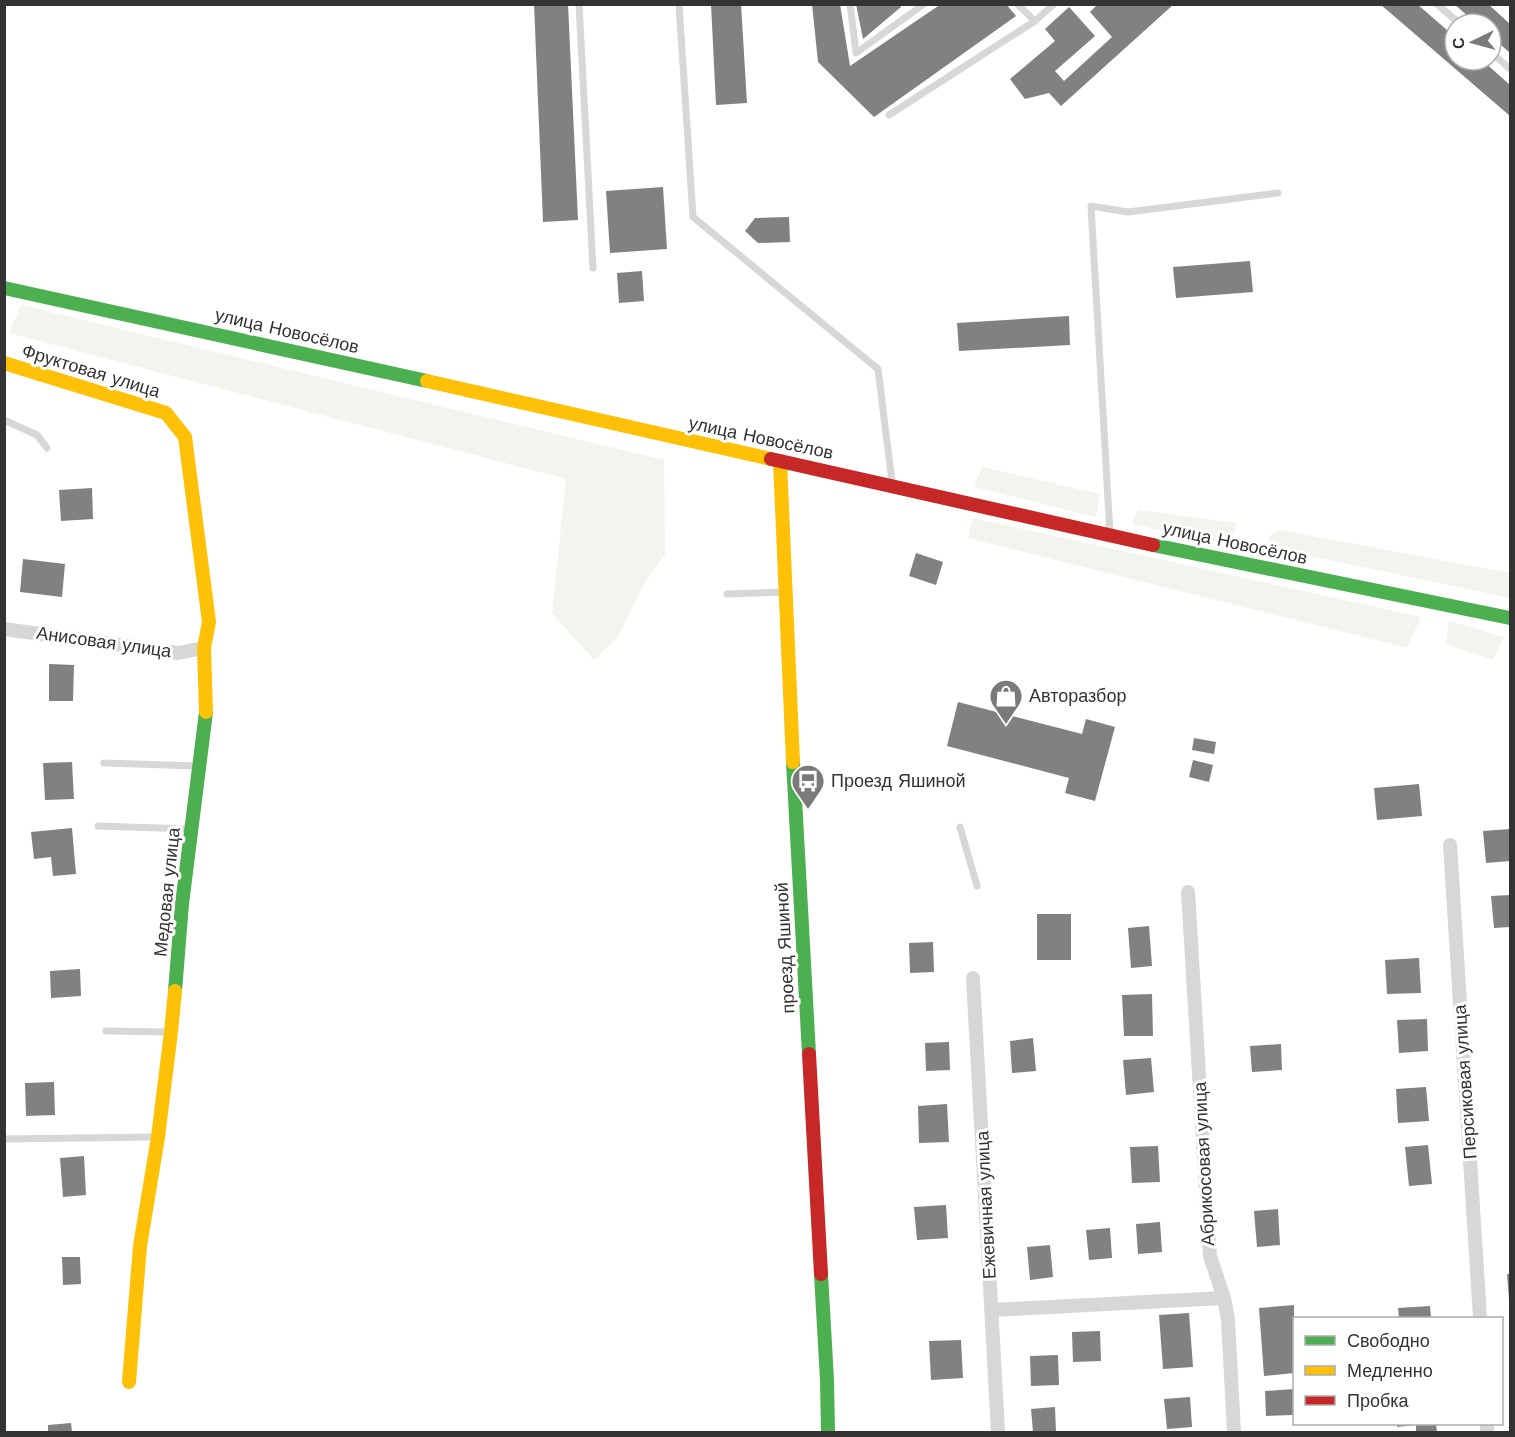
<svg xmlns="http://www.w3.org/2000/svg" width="1515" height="1437" viewBox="0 0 1515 1437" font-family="'Work Sans',sans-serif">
<rect width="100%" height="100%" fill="#fff"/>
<g fill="#f1f5ed">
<polygon points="21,305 664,460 665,555 645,582 618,637 594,660 552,613 566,479 9,333"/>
<polygon points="982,467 1100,494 1096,517 974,487"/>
<polygon points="1138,510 1237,523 1230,545 1132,524"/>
<polygon points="973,518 1421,617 1407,648 968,538"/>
<polygon points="1280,530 1510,573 1510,598 1282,550 1267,545 1269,536"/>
<polygon points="1449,621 1504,637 1493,660 1446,644"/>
</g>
<g fill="#818181">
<polygon points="534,4 568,4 578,220 543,222"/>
<polygon points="711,4 741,4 747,103 716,105"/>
<polygon points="812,4 840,4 850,66 941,4 1006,4 1016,16 874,117 818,62"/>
<polygon points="856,4 899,4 901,7 863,39"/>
<polygon points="1098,4 1174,4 1061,106 1049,93 1025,99 1010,79 1055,41 1045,29 1069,7 1095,36 1055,71 1064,81 1112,37 1090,12"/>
<polygon points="1380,4 1417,4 1455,37 1455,60 1482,60 1510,85 1510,116"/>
<polygon points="1454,4 1488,4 1510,24 1510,53 1491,36 1491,24 1477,24"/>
<polygon points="663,187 667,249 610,253 606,191"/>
<polygon points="789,217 790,242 758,243 745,231 755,218"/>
<polygon points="1250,261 1253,292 1176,298 1173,267"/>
<polygon points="642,271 644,301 619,303 617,273"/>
<polygon points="1069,316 1070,345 959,351 957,323"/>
<polygon points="92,488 93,519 61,521 59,490"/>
<polygon points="916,553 943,562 936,585 909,576"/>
<polygon points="23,559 65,564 62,597 20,592"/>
<polygon points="49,664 74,665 73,701 49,701"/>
<polygon points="958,702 1082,734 1086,719 1115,727 1095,801 1065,793 1069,778 947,746"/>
<polygon points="1194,738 1216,742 1214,754 1192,750"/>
<polygon points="1193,760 1213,765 1209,782 1189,777"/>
<polygon points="72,762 74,799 45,800 43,763"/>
<polygon points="1419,784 1422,816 1377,820 1374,788"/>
<polygon points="72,828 76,874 53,876 51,857 34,859 31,832"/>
<polygon points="1510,829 1510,861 1486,863 1483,831"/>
<polygon points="1510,895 1510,927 1494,928 1491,896"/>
<rect x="1037" y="914" width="34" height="46"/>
<polygon points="1149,926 1152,966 1131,968 1128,928"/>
<polygon points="933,942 934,972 910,973 909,943"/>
<polygon points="1419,958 1421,993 1387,994 1385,960"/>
<polygon points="80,969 81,996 51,998 50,971"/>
<polygon points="1152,994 1153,1036 1124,1036 1122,995"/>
<polygon points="1427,1019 1428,1051 1399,1053 1397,1020"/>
<polygon points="1033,1038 1036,1071 1012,1073 1010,1041"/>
<polygon points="949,1042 950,1070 926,1071 925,1043"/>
<polygon points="1281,1044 1282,1070 1252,1072 1250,1046"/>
<polygon points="1151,1058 1154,1092 1126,1095 1123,1060"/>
<polygon points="54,1082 55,1115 26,1116 25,1083"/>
<polygon points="1426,1087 1429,1121 1398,1123 1396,1089"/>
<polygon points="947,1104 949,1142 919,1143 918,1106"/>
<polygon points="1428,1145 1432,1184 1409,1186 1405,1147"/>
<polygon points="1158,1146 1160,1182 1132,1183 1130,1147"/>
<polygon points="84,1156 86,1195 63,1197 60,1158"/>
<polygon points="946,1205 948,1238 917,1240 914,1207"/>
<polygon points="1278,1209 1280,1245 1257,1247 1254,1211"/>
<polygon points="1160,1222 1162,1252 1138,1254 1136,1224"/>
<polygon points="1110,1228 1112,1258 1089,1260 1086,1230"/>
<polygon points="1050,1245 1053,1277 1030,1280 1027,1247"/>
<polygon points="62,1257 80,1257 81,1284 63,1285"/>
<polygon points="1507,1274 1510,1274 1510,1299 1509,1299"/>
<polygon points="1294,1305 1294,1373 1264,1376 1259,1308"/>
<polygon points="1430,1306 1431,1318 1399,1318 1398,1308"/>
<polygon points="1189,1313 1193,1367 1163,1369 1159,1315"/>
<polygon points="1100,1331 1101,1361 1073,1362 1072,1332"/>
<polygon points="961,1340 963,1378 931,1380 929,1341"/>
<polygon points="1058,1355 1059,1385 1031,1386 1030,1356"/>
<polygon points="1294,1389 1294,1415 1266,1416 1265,1391"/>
<polygon points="1190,1397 1192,1427 1167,1429 1164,1399"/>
<polygon points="1055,1407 1056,1432 1033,1432 1031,1409"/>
<polygon points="71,1423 72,1432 48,1432 48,1425"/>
<polygon points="1397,1424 1415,1424 1415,1425 1397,1427"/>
<polygon points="1416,1424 1436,1424 1437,1432 1416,1432"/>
</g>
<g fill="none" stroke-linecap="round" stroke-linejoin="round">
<g stroke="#d7d7d7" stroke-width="7">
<polyline points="579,4 593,268"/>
<polyline points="679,4 693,217 878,369 892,482"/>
<polyline points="850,4 856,53 924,4"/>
<polyline points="1017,4 1035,21"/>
<polyline points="1437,4 1460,24"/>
<polyline points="1491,52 1510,69"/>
<polyline points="889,115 1035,21 1054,4"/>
<polyline points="4,420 37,435 47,448"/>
<polyline points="1110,534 1091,206 1128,212 1278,193"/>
<polyline points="727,594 783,592"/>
<polyline points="104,763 197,766"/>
<polyline points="98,826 189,829"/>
<polyline points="960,827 977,886"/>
<polyline points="106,1031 169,1032"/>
<polyline points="4,1139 155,1137"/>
</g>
<g stroke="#d7d7d7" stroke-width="14">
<polyline points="4,629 178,653 204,648"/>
<polyline points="1450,845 1480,1318"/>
<polyline points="1188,892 1210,1256 1224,1298 1228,1320 1234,1432"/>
<polyline points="973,978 998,1432"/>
<polyline points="992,1310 1224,1298"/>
<polyline points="1487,1424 1487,1432"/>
</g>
<g stroke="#4caf50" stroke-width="14">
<polyline points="4,288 427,381"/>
<polyline points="1153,545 1510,618"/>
<polyline points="793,762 809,1054"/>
<polyline points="175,991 182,904 206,712"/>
<polyline points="821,1274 827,1380 828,1432"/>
</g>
<g stroke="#ffc107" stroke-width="14">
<polyline points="4,363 166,413 185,437 209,622 204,648 206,712"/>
<polyline points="427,381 771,459"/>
<polyline points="780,461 793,762"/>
<polyline points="129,1382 140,1246 158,1137 171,1032 175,991"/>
</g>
<g stroke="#c62828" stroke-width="14">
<polyline points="771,459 1153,545"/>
<polyline points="809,1054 821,1274"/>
</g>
</g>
<defs>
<symbol id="shop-pin" viewBox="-11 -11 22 30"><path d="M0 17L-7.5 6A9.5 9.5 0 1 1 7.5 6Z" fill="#7a7a7a" stroke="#fff"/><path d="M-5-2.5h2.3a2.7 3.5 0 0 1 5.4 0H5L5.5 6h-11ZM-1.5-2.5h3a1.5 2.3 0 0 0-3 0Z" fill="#fff"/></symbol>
<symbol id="bus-pin" viewBox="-11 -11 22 30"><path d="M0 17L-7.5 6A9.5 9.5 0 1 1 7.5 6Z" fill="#7a7a7a" stroke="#fff"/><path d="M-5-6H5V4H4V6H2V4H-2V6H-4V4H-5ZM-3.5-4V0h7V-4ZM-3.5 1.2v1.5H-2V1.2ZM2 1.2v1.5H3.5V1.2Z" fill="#fff"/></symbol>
</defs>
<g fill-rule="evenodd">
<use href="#shop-pin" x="987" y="677" width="38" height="52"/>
<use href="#bus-pin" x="789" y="762" width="38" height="52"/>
</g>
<g text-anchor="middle" stroke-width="6" stroke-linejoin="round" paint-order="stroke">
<g font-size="18" fill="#333" stroke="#fff">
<text transform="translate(287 331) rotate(13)" y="6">улица Новосёлов</text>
<text transform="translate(91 371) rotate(17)" y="6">Фруктовая улица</text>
<text transform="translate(761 438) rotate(12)" y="6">улица Новосёлов</text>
<text transform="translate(1235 543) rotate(12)" y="6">улица Новосёлов</text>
<text transform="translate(104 642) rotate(8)" y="6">Анисовая улица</text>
<text transform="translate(167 892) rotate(-84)" y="6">Медовая улица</text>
<text transform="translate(785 948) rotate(-93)" y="6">проезд Яшиной</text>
<text transform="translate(1465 1082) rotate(-94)" y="6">Персиковая улица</text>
<text transform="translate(1204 1164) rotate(-93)" y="6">Абрикосовая улица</text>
<text transform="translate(986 1205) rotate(-93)" y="6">Ежевичная улица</text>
</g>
<g font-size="18" fill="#333" stroke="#fff" text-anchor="start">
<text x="1029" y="702">Авторазбор</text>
<text x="831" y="787">Проезд Яшиной</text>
</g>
</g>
<rect width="1515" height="1437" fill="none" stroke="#333333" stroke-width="12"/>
<rect x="1293" y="1317" width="210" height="108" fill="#ffffff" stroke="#adadad" stroke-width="1.5"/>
<rect x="1305" y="1336" width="30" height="9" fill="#4caf50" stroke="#adadad" stroke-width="1.5"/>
<text x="1347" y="1347" font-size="18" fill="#333333">Свободно</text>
<rect x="1305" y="1366" width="30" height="9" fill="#ffc107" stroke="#adadad" stroke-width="1.5"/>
<text x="1347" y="1377" font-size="18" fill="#333333">Медленно</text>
<rect x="1305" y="1396" width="30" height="9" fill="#c62828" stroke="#adadad" stroke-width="1.5"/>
<text x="1347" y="1407" font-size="18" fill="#333333">Пробка</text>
<g transform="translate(1473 42) rotate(265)"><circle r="28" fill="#ffffff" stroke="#adadad" stroke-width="1.5"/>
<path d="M0-4.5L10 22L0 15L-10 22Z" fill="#7a7a7a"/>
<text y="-9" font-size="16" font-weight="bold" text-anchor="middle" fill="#333333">С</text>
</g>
</svg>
